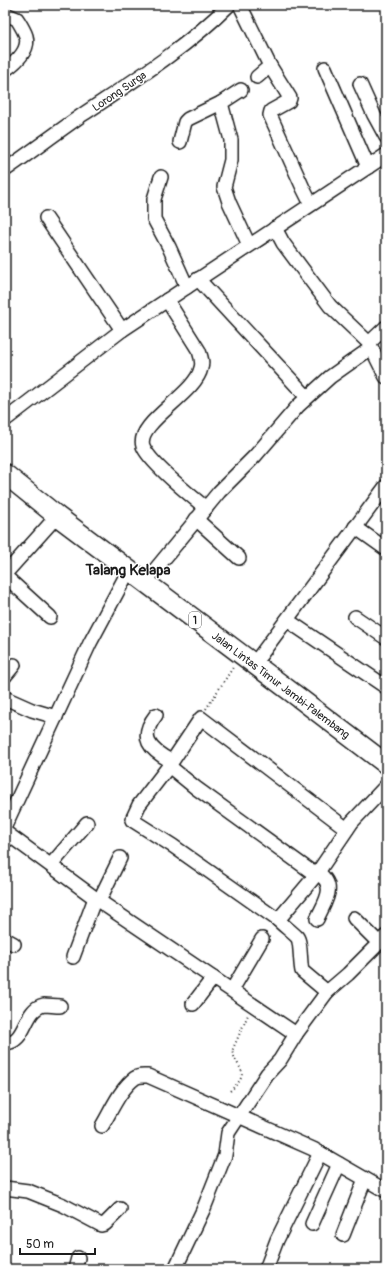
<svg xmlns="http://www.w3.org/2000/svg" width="391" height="1274" viewBox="0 0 391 1274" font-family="Pangolin,sans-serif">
<rect width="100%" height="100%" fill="#fff"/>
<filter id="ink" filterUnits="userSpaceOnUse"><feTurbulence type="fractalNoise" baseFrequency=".025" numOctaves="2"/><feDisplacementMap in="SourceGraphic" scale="8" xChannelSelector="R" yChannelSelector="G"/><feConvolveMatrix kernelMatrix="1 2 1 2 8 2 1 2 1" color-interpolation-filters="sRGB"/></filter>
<g filter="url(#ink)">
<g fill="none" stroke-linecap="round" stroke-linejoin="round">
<defs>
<g id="minor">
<polyline points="240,5 270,66 290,98 289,101 271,111 270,115 303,188 311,204"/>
<path d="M5,14L17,19C20,24 24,30 26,36C30,50 15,63 5,70"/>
<polyline points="325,68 368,167"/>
<polyline points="257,77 270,66"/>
<polyline points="360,84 374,115 386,137"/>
<polyline points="241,90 221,103 231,140 231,160 224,187 229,202 249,245"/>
<polyline points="180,142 185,122 188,119 221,103"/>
<path d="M5,170C31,152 56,133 82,115C133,81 185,49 229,5"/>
<polyline points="161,177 154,199 154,219 169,247 187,287"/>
<polyline points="46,218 122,330"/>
<polyline points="275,228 283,243 330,306 369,343 386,377"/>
<polyline points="198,279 307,397"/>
<path d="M167,300L199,351C201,357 203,362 201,368C196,394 135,423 143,446C149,462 191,496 206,508"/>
<polyline points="369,343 386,327"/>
<polyline points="5,420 122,330 386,155"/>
<polyline points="196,519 239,558"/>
<polyline points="355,527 386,549"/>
<polyline points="5,574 57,516"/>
<polyline points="5,576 50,617"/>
<polyline points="145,582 219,492 255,456 298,406 330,377 371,348"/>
<polyline points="355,617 386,638"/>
<polyline points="287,620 386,687"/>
<polyline points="254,664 386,486"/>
<polyline points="5,676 14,665"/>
<polyline points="5,698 32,710 56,717"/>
<path d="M156,715C138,738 150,750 171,761"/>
<polyline points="169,766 196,788 316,875"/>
<polyline points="5,826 90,643 129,570"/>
<polyline points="5,832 99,901"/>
<polyline points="120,858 99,901 296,1034"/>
<polyline points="51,865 87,823"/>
<polyline points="354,918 379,943"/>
<path d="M317,919C325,901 338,886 317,872"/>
<polyline points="278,920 173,846 132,820 139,805 169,766 201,718 347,829"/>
<polyline points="5,939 14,944"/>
<polyline points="73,957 95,898"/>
<polyline points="232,990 262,939"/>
<path d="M327,992L302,971C300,963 301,942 297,937C291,931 284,926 278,920L316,875L352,822L386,786"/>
<polyline points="193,1004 213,978"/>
<path d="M5,1043C27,1043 23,1009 44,1005C49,1005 55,1006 60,1006"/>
<path d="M102,1126C111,1111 120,1089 135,1078C139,1075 143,1076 148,1076L313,1149L386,1191"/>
<polyline points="5,1188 28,1191 63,1205 101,1225 105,1224 120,1209"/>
<polyline points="312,1224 339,1164"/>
<polyline points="343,1235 365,1179"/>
<polyline points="75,1269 78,1258"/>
<polyline points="175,1269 204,1208 225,1155 228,1133 267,1074 280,1060 296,1034 327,992 348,974 386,936"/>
<polyline points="266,1269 277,1240 320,1153"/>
</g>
<polyline id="highway" points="5,474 57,516 302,700 386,764"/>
</defs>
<use href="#minor" stroke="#1c1c1c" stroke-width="16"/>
<use href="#highway" stroke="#1c1c1c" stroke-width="22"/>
<g stroke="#1c1c1c" stroke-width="2" stroke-dasharray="1 3" stroke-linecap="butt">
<polyline points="206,709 234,666"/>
<path d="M230,1091C252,1071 238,1071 232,1051L248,1015"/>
</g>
<use href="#minor" stroke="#fff" stroke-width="13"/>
<use href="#highway" stroke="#fff" stroke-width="19"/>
</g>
</g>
<g text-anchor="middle" stroke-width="3" stroke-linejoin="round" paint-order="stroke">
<rect fill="#fff" stroke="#606060" stroke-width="1" x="189" y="612" width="12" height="16" rx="3"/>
<g font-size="10" font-weight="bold" fill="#1c1c1c">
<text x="195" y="624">1</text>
</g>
<g font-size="11" fill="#1c1c1c" stroke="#fff">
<text transform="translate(119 91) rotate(-34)" y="4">Lorong Surga</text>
<text transform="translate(281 685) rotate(37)" y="4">Jalan Lintas Timur Jambi-Palembang</text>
</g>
<g font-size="15" font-weight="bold" fill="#1c1c1c" stroke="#fff">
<text x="128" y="575">Talang Kelapa</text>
</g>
</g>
<rect width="391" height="1274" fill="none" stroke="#fff" stroke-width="20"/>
<rect x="10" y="10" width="371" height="1254" fill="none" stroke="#1c1c1c" stroke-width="1.5" filter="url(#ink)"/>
<path d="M20 1248v6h75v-6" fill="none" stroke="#1c1c1c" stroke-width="2"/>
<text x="26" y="1248" font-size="12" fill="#1c1c1c" stroke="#ffffff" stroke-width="3" paint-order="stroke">50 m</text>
</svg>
